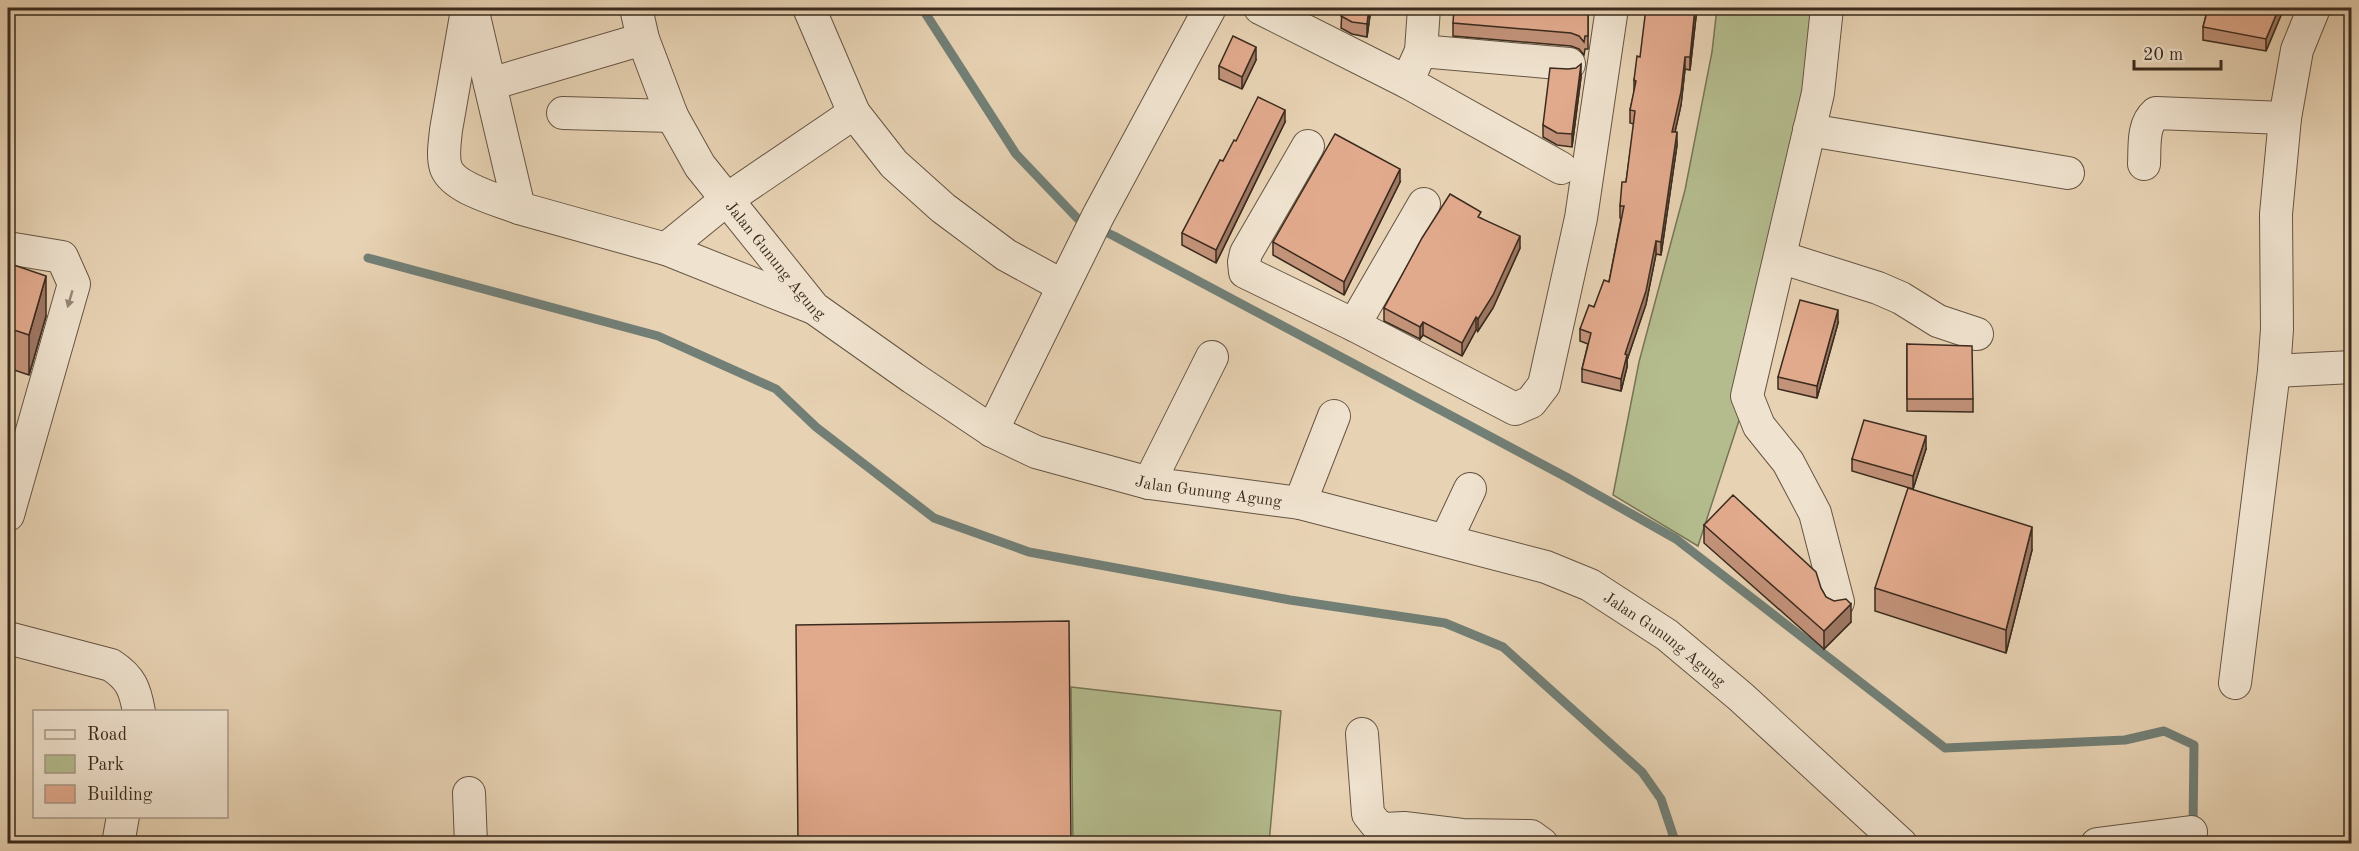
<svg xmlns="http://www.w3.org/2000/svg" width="2359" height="851" viewBox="0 0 2359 851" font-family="'Old Standard TT',serif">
<rect width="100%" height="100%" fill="#e7d2b3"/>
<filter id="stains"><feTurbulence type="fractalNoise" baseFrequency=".00333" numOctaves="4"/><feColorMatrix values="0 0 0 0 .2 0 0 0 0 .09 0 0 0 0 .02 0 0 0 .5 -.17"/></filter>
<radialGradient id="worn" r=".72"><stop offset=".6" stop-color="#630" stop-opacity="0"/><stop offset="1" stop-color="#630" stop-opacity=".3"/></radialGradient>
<g fill="#b4bc8e" stroke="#787456" stroke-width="1.5">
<polygon points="1717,8 1827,8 1747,396 1698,546 1613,495 1639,362 1685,190 1712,52"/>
<polygon points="1071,687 1281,711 1269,843 1073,843"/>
</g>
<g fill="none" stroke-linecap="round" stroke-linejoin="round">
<g stroke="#727f76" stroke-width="9">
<polyline points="922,8 1016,154 1078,219 1114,236 1566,477 1676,539 1945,748 2125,740 2164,731 2194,745 2193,829"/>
<polyline points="368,258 658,336 776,389 816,427 934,518 1029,552 1290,600 1445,623 1503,647 1642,772 1661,799 1676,844"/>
</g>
<defs>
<g id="minor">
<polyline points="472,8 519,208 666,249 811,307"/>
<path id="s1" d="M636,8L643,39L672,116L700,166L814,308L913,378L992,431L1036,452L1149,483L1300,503L1546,567L1590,585L1667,635L1741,697L1901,844"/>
<polyline points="809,8 854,113 894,164 943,208 1006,255 1063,286"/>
<polyline points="1260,8 1407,82 1421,51 1424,8"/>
<polyline points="1827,8 1818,93 1747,396 1759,426 1788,462 1815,513 1838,602"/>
<path d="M467,10L446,130C445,142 442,156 446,168C454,189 499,200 519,208"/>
<polyline points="1421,51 1569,64"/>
<polyline points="1407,82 1561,168"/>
<polyline points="490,84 643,39"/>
<polyline points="563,113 672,116"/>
<polyline points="1809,130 2068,173"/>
<polyline points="1308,146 1246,253 1244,262 1245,272 1354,325 1515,409 1531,402 1544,385 1581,218 1612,8"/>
<path d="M2144,164C2145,147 2142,125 2156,113L2285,118"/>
<polyline points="8,248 62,257 74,284 8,515"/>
<polyline points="666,249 726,200 854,113"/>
<polyline points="1780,257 1878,288 1901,298 1938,321 1977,334"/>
<polyline points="1354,325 1424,204"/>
<polyline points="2274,371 2352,367"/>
<polyline points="992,431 1098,216 1210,8"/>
<polyline points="1149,483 1212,357"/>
<polyline points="1300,503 1334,416"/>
<polyline points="1446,540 1470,489"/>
<path d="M8,638L111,665C131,678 135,689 139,712"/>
<polyline points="2235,683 2274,371 2277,329 2276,214 2285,118 2297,50 2314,8"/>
<polyline points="1362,734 1368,814 1376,824 1384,829 1404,828 1462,835 1531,836 1542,844"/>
<polyline points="469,793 471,844"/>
<polyline points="118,844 123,816"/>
<polyline points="2097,844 2191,832"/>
</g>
</defs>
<use href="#minor" stroke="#665543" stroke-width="34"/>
<use href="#minor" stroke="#efe2ce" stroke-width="32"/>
</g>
<g fill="#c29279" stroke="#3b2b1e" stroke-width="1.5">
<polygon points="1299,8 1371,8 1367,37 1352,34 1341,28 1342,10"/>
<polygon points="1588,8 1588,49 1585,49 1584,55 1579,49 1571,46 1453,36 1453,23"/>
<polygon points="1697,8 1690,70 1685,69 1681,105 1675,132 1677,145 1661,255 1656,254 1646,304 1627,360 1627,367 1621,391 1582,382 1582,369 1588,344 1580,341 1580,329 1609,282 1621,219 1620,218 1620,206 1626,182 1634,124 1630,123 1630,110 1634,93 1634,80 1640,57"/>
<polygon points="2208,8 2284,8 2266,51 2203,40 2203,27"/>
<polygon points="1256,60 1242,89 1219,79 1219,66"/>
<polygon points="1581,77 1572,147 1557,145 1543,137 1543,125"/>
<polygon points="1285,122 1216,263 1182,245 1182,233 1223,161 1236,141"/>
<polygon points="1400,182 1344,295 1273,255 1273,242"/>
<polygon points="1481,218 1520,248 1493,308 1478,331 1476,330 1462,356 1423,335 1420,339 1384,321 1384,308"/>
<polygon points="8,263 46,316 29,375 8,368"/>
<polygon points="1838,323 1817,398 1778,389 1778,377"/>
<polygon points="1907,344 1973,399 1973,412 1907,411"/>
<polygon points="1926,449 1913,489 1852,471 1852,459"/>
<polygon points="1704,525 1821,588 1826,597 1851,622 1824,649 1704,543"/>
<polygon points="2032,550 2006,653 1875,611 1875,588"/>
</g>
<g fill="#9e7763" stroke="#3b2b1e" stroke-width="1.5">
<polygon points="1369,8 1371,8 1367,37 1367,24"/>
<polygon points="1695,8 1697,8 1690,70 1690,57"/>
<polygon points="2279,8 2284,8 2266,51 2266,39"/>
<polygon points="1256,47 1256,60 1242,89 1242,77"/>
<polygon points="1685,57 1685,69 1681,105 1672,145 1672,132"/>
<polygon points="1581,64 1581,77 1572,147 1572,134"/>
<polygon points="1285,110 1285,122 1216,263 1216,250"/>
<polygon points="1677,132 1677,145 1661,255 1661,242"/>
<polygon points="1400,169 1400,182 1344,295 1344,282"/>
<polygon points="1520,236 1520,248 1493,308 1478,331 1478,319"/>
<polygon points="1656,241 1656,254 1646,304 1627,360 1627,367 1621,391 1621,379 1625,354"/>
<polygon points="46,276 46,316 29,375 29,335"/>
<polygon points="1838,310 1838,323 1817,398 1817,386"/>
<polygon points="1476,317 1476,330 1462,356 1462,343"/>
<polygon points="1423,322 1423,335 1420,339 1420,327"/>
<polygon points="1926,436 1926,449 1913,489 1913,476"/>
<polygon points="2032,527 2032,550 2006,653 2006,630"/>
<polygon points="1851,604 1851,622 1824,649 1824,631"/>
</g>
<g fill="#e2aa8d" stroke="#3b2b1e" stroke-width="1.5">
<polygon points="1342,8 1369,8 1367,24 1352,22 1341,16"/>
<polygon points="1454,8 1588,8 1588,36 1585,36 1584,42 1579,36 1571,33 1453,23"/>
<polygon points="1646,8 1695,8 1690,57 1685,57 1681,92 1672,132 1677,132 1661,242 1656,241 1646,291 1625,354 1627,355 1621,379 1582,369 1591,333 1580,329 1589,305 1594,307 1604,280 1609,282 1624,206 1620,206 1622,182 1626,182 1635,111 1630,110 1636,81 1634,80 1637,56 1640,57"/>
<polygon points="2208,8 2279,8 2266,39 2203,27"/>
<polygon points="1233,36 1256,47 1242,77 1219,66"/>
<polygon points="1581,64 1572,134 1557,133 1543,125 1550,68 1568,69 1576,68"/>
<polygon points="1258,97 1285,110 1216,250 1182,233 1220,160 1223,161 1234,140 1236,141"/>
<polygon points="1335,134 1400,169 1344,282 1273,242"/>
<polygon points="1450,194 1481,212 1478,217 1520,236 1493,295 1478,319 1476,317 1462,343 1423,322 1420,327 1384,308 1422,238"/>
<polygon points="8,263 46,276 29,335 8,328"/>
<polygon points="1800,300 1838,310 1817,386 1778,377"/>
<polygon points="1907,344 1972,346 1973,399 1907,399"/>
<polygon points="1864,420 1926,436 1913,476 1852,459"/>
<polygon points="1908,488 2032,527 2006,630 1875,588"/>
<polygon points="1733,495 1816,572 1821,588 1826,597 1834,601 1846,599 1851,604 1824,631 1704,525"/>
<polygon points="1069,621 1071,843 798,843 796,625"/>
</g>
<defs><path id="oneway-solid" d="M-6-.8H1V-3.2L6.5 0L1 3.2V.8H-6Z" transform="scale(1.5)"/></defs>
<use fill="#958676" href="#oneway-solid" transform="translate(70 299) rotate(106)"/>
<g text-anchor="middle" stroke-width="5" stroke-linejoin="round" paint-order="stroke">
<g font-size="16" fill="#3b2b1e" stroke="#efe2ce">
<text dy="6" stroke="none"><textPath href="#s1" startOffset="292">Jalan Gunung Agung</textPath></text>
<text dy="6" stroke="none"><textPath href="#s1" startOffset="796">Jalan Gunung Agung</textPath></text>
<text dy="6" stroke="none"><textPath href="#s1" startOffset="1282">Jalan Gunung Agung</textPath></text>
</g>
</g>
<rect width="2359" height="851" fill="none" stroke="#e7d2b3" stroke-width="30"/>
<rect x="9" y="9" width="2341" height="833" fill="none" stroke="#3b2b1e" stroke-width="3"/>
<rect x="15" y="15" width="2329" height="821" fill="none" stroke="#3b2b1e" stroke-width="1.5"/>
<rect x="33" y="710" width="195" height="108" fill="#efe2ce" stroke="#a79988" stroke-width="1.5"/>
<rect x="45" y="730" width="30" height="9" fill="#efe2ce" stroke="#a79988" stroke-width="1.5"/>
<text x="87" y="740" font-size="18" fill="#3b2b1e">Road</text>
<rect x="45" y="755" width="30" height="18" fill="#b4bc8e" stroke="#a79988" stroke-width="1.5"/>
<text x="87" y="770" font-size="18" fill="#3b2b1e">Park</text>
<rect x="45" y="785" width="30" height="18" fill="#e2aa8d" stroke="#a79988" stroke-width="1.5"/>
<text x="87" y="800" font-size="18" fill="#3b2b1e">Building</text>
<path d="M2134 60v9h87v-9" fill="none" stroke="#3b2b1e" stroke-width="3"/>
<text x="2143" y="60" font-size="18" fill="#3b2b1e" stroke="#efe2ce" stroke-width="4.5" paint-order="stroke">20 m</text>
<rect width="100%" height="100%" filter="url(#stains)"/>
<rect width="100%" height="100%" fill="url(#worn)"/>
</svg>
